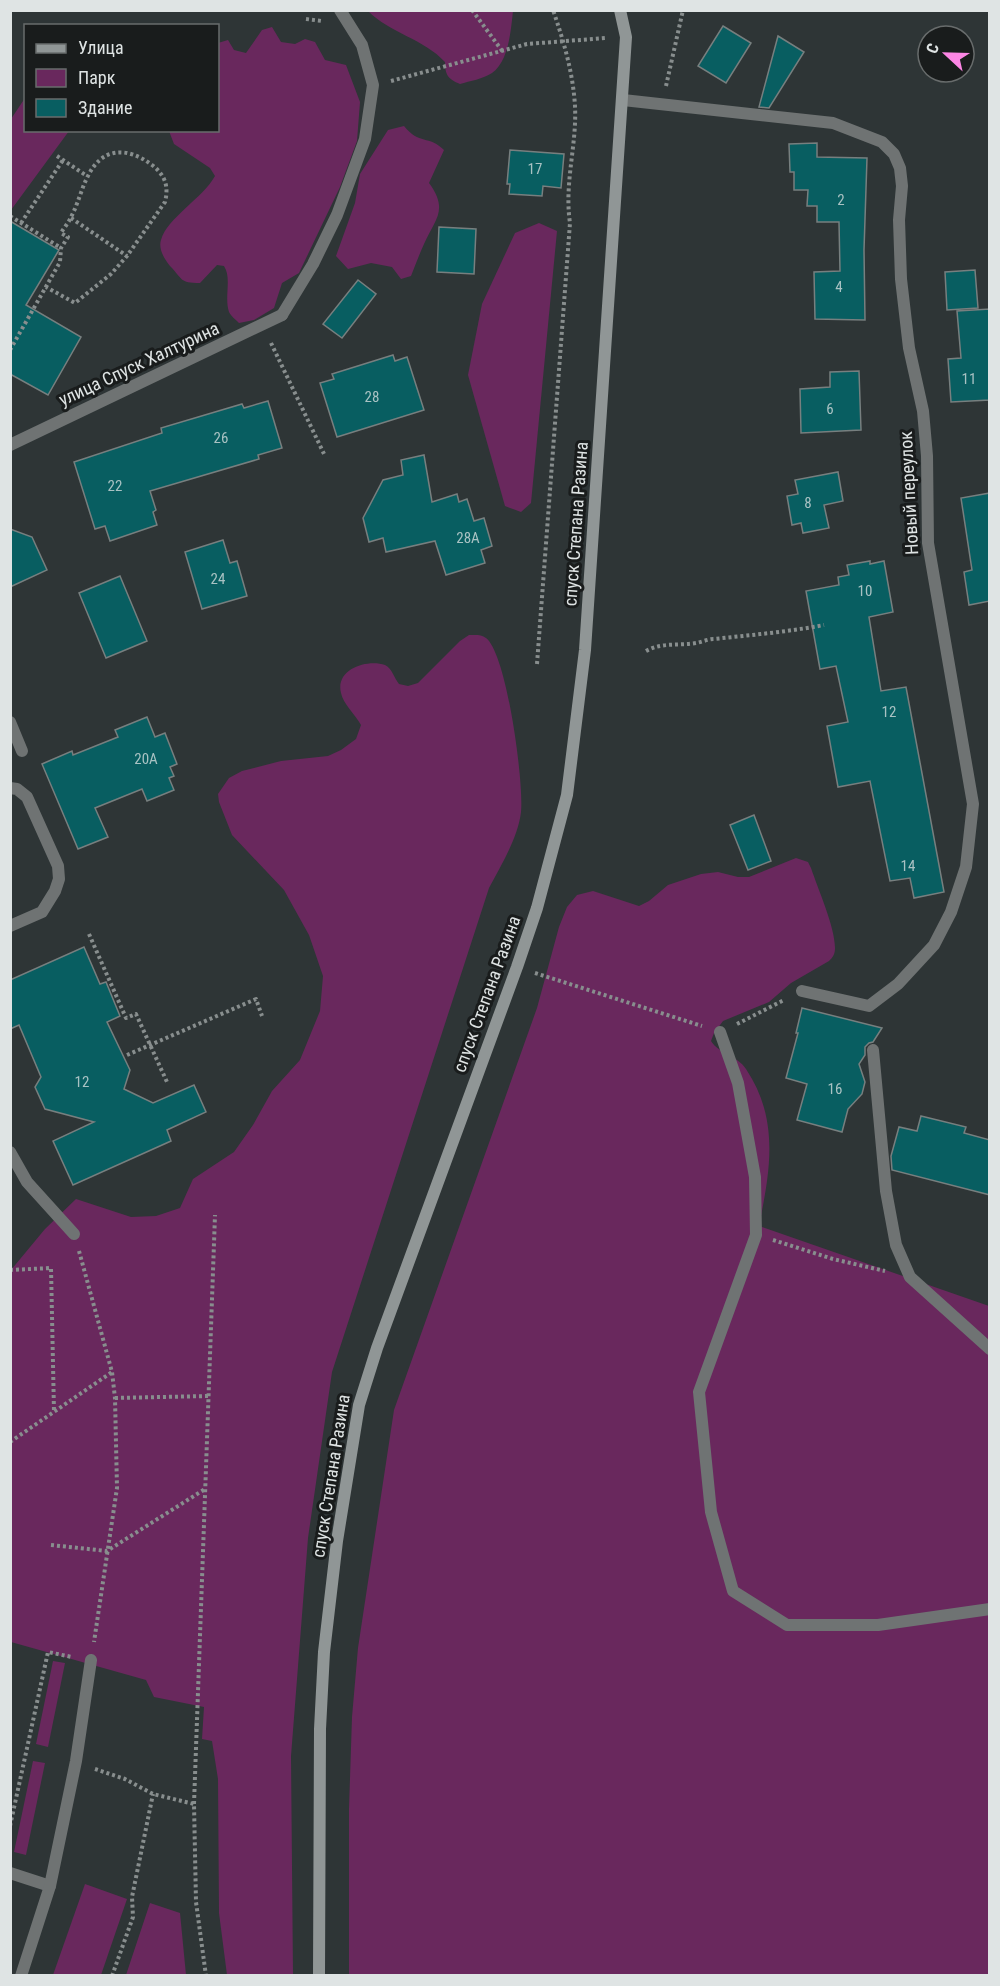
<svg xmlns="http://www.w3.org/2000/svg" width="1000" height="1986" viewBox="0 0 1000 1986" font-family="'Roboto Condensed',sans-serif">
<rect width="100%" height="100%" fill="#2e3536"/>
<g fill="#69285d">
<path d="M368,11H513C511,29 509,61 492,73C483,79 470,81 460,84C448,79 445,75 445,62C424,39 390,33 368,11Z"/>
<path d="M272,27L281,42L295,44L305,39L315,42L325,60L346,65L360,102L357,141L340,187L299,273L282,283L274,308L254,320L239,323C236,320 231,316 229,312C224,297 232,278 224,266L217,265L200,283C179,283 183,279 170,266C165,260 158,249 161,240C167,218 203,198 215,176L210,168L174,144L169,131L218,130V43L228,40L234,50L246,53L262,30Z"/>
<polygon points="25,98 26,130 69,131 11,210 11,119"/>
<path d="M404,126C419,145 429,135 444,150L429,183C449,210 435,219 424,244C419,255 415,266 411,276L401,279L392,267L371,263L348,269L336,256L355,203L360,174L388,130Z"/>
<polygon points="539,223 557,231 531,503 521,512 505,506 468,375 482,304 515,233"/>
<path d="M469,635C475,635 481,634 486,638C507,654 524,783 521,812C518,838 501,865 489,888L332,1372L308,1538L291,1756L293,1975H227L219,1913L218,1779L212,1741L202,1739L204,1707L154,1697L146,1680L11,1642V1270L45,1229L76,1199L131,1217L156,1216L180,1208L193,1179L234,1152L253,1125L272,1091L300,1060L320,1011L323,976L309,935L284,890L232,835L219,802L218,794L229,778L242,771L281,761L328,756L341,750L356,739L361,725C355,714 343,704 341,693C335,669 367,659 385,665C392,668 394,678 399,684L408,686L418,683L460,641Z"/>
<path d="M796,858L808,862L811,868C818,889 835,927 835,948C835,954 833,957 829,961L791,983L769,1002L723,1021L714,1033L711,1041C719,1054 738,1056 746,1069C780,1120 770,1171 759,1226L989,1306V1975L349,1976V1809L352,1717L358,1648L394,1410L537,1008L559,927L567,907L577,895L593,891L639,906L649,901L668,885L701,874L718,872L738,877H749Z"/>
<polygon points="53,1661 65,1663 48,1747 36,1744"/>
<polygon points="33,1761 45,1763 26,1855 14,1852"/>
<polygon points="85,1884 127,1899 101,1975 53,1975"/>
<polygon points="150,1903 180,1913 186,1975 126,1975"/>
</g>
<g fill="#085e61" stroke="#777f7f" stroke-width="1.5">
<polygon points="723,26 751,43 726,83 698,66"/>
<polygon points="778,36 804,52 769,108 759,107"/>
<polygon points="817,143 817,157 867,158 864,250 865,320 815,319 814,272 840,271 839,222 817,222 817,206 807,206 808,190 794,190 794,172 790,172 789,144"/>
<polygon points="510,150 564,154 561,188 543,186 542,196 509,194 510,184 507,184"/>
<polygon points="10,221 59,250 26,305 81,337 48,395 10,374"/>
<polygon points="439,227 476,229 474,274 437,272"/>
<polygon points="975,270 978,308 947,310 945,272"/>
<polygon points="358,280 376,294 342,338 323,324"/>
<polygon points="990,309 990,400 951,402 948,359 961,358 957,311"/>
<polygon points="393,355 395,361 407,357 424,410 337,437 320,383 334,379 332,374"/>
<polygon points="859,371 861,430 801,433 800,389 830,387 830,372"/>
<polygon points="268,401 282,448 258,455 259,459 150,491 156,510 153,512 157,525 110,541 105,526 95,529 74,462 162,433 161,428 242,404 244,408"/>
<polygon points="424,455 432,502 457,494 459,502 467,499 474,521 484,518 492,546 481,550 485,563 446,575 435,541 386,552 383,538 369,542 363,518 383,480 403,475 401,460"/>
<polygon points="838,472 843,501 824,505 829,528 803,533 801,523 792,525 787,496 798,494 795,480"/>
<polygon points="990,493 990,601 969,605 964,572 972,570 961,498"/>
<polygon points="10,529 32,537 47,570 10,587"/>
<polygon points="223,540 230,563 237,561 247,596 202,609 185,552"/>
<polygon points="870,561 870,564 884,561 893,612 869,617 881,691 906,687 944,892 914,898 910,878 890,881 870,781 838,787 827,726 848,722 836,666 820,669 806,591 839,585 838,577 849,575 847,565"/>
<polygon points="120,576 147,641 106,658 79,593"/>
<polygon points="147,717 155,737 165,733 177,764 170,767 174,776 169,778 174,790 147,801 142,789 95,808 108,837 78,849 42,764 72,751 73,755 118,737 115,730"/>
<polygon points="754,815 771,861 748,870 730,825"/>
<polygon points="84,947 100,984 106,982 120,1016 107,1022 130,1070 124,1089 153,1103 194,1085 206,1112 167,1130 171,1141 73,1185 53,1141 94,1122 45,1109 35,1087 41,1077 19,1025 10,1029 10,980"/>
<polygon points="802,1008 882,1028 873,1042 869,1043 865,1047 865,1055 859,1064 865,1082 862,1094 848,1109 842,1132 797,1120 807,1084 786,1078 798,1033 796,1033"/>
<polygon points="921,1116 966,1127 964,1133 990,1140 990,1195 892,1170 891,1156 899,1127 917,1131"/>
</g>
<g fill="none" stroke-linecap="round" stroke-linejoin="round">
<g stroke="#888e8e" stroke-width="4" stroke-dasharray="3 3" stroke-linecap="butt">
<polyline points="472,10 503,52"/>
<polyline points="306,19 322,21"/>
<polyline points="391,81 527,44 606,38"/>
<polyline points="666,86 683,10"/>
<polyline points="57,156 87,176"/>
<polyline points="10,216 61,248"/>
<polyline points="71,218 127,256"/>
<polyline points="21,223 63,160"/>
<polyline points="271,343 325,456"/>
<path d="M10,350L60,262L61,248L68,237L61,233C64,228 69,222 71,217C78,204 81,190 87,178C101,147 127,146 152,165C165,175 169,186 165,202L127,256L111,274L75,303L46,287"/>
<path d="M646,651C662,642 679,646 696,643C702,642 708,639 714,639C751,635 787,632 824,625"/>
<path d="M537,664L570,223C564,183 577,145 575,106C573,73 564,42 553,10"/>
<polyline points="89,934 126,1018 136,1014 167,1082"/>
<polyline points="535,973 702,1026"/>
<polyline points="737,1024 784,1000"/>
<polyline points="127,1055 256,999 262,1016"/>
<polyline points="773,1240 833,1259 885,1271"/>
<polyline points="79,1251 112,1372 115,1398 117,1488 94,1642"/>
<polyline points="10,1270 51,1268 54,1412"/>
<polyline points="115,1398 209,1396"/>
<polyline points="10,1442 112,1372"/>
<polyline points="51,1545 107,1551 205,1489"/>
<polyline points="95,1769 125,1779 153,1794 194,1804 196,1902 206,1976"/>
<polyline points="194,1804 215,1215"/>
<polyline points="10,1826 48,1652 72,1657"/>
<polyline points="112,1976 133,1917 132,1897 153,1794"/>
</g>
<g stroke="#6f7373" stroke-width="12">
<polyline points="282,315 313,264 337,215 365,139 373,85 362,45 340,10"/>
<polyline points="10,722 22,751"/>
<polyline points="10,788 17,789 27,797 58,866 59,879 55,891 42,912 10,926"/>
<polyline points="720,1032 738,1083 755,1177 756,1235 699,1392 711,1512 733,1591 787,1625 878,1625 990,1609"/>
<polyline points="873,1050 886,1191 896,1245 910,1277 990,1349"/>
<polyline points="10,1152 27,1182 74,1234"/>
<polyline points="10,1873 50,1886"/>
<polyline points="21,1976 50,1886 76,1761 91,1660"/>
</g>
<g stroke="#6f7373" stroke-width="12">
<polyline points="623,100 833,123 882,142 894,154 900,168 902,186 899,220 901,279 909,348 923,411 927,456 928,543 973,804 966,867 951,912 934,945 898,984 869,1006 802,991"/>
<polyline points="10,445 282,315"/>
</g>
<polyline stroke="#909696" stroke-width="12" points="319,1976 320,1729 324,1652 337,1541 359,1405 377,1348 517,967 537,908 567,795 585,650 626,37 620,10"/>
</g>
<g text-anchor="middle" stroke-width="6" stroke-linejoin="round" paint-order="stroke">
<g font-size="15" fill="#a9c2c3">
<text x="535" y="174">17</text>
<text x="841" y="205">2</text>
<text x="839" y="292">4</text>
<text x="969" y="384">11</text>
<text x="372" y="402">28</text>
<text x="830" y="414">6</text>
<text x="221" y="443">26</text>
<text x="115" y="491">22</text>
<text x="808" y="508">8</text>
<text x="468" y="543">28А</text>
<text x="218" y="584">24</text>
<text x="865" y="596">10</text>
<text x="889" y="717">12</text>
<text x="146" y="764">20А</text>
<text x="908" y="871">14</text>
<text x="82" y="1087">12</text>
<text x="835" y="1094">16</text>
</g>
<g font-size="18" fill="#dfe4e4" stroke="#191c1c">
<text transform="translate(139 364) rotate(-25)" y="6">улица Спуск Халтурина</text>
<text transform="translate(909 493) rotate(-93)" y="6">Новый переулок</text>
<text transform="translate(576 524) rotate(-86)" y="6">спуск Степана Разина</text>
<text transform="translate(487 994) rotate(-70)" y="6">спуск Степана Разина</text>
<text transform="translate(331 1476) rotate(-81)" y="6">спуск Степана Разина</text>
</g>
</g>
<rect width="1000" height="1986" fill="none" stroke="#dfe4e4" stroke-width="24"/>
<rect x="24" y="24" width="195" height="108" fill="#191c1c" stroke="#686c6c" stroke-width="1.5"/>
<rect x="36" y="44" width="30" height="9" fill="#909696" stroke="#686c6c" stroke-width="1.5"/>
<text x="78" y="54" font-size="18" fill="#dfe4e4">Улица</text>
<rect x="36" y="69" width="30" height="18" fill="#69285d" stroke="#686c6c" stroke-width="1.5"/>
<text x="78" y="84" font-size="18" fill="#dfe4e4">Парк</text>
<rect x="36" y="99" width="30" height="18" fill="#085e61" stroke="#686c6c" stroke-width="1.5"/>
<text x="78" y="114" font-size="18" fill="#dfe4e4">Здание</text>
<g transform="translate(946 54) rotate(292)"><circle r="28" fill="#191c1c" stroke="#686c6c" stroke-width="1.5"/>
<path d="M0-4.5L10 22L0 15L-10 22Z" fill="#fc86e4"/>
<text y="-9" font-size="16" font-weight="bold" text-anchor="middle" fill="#dfe4e4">С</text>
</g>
</svg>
